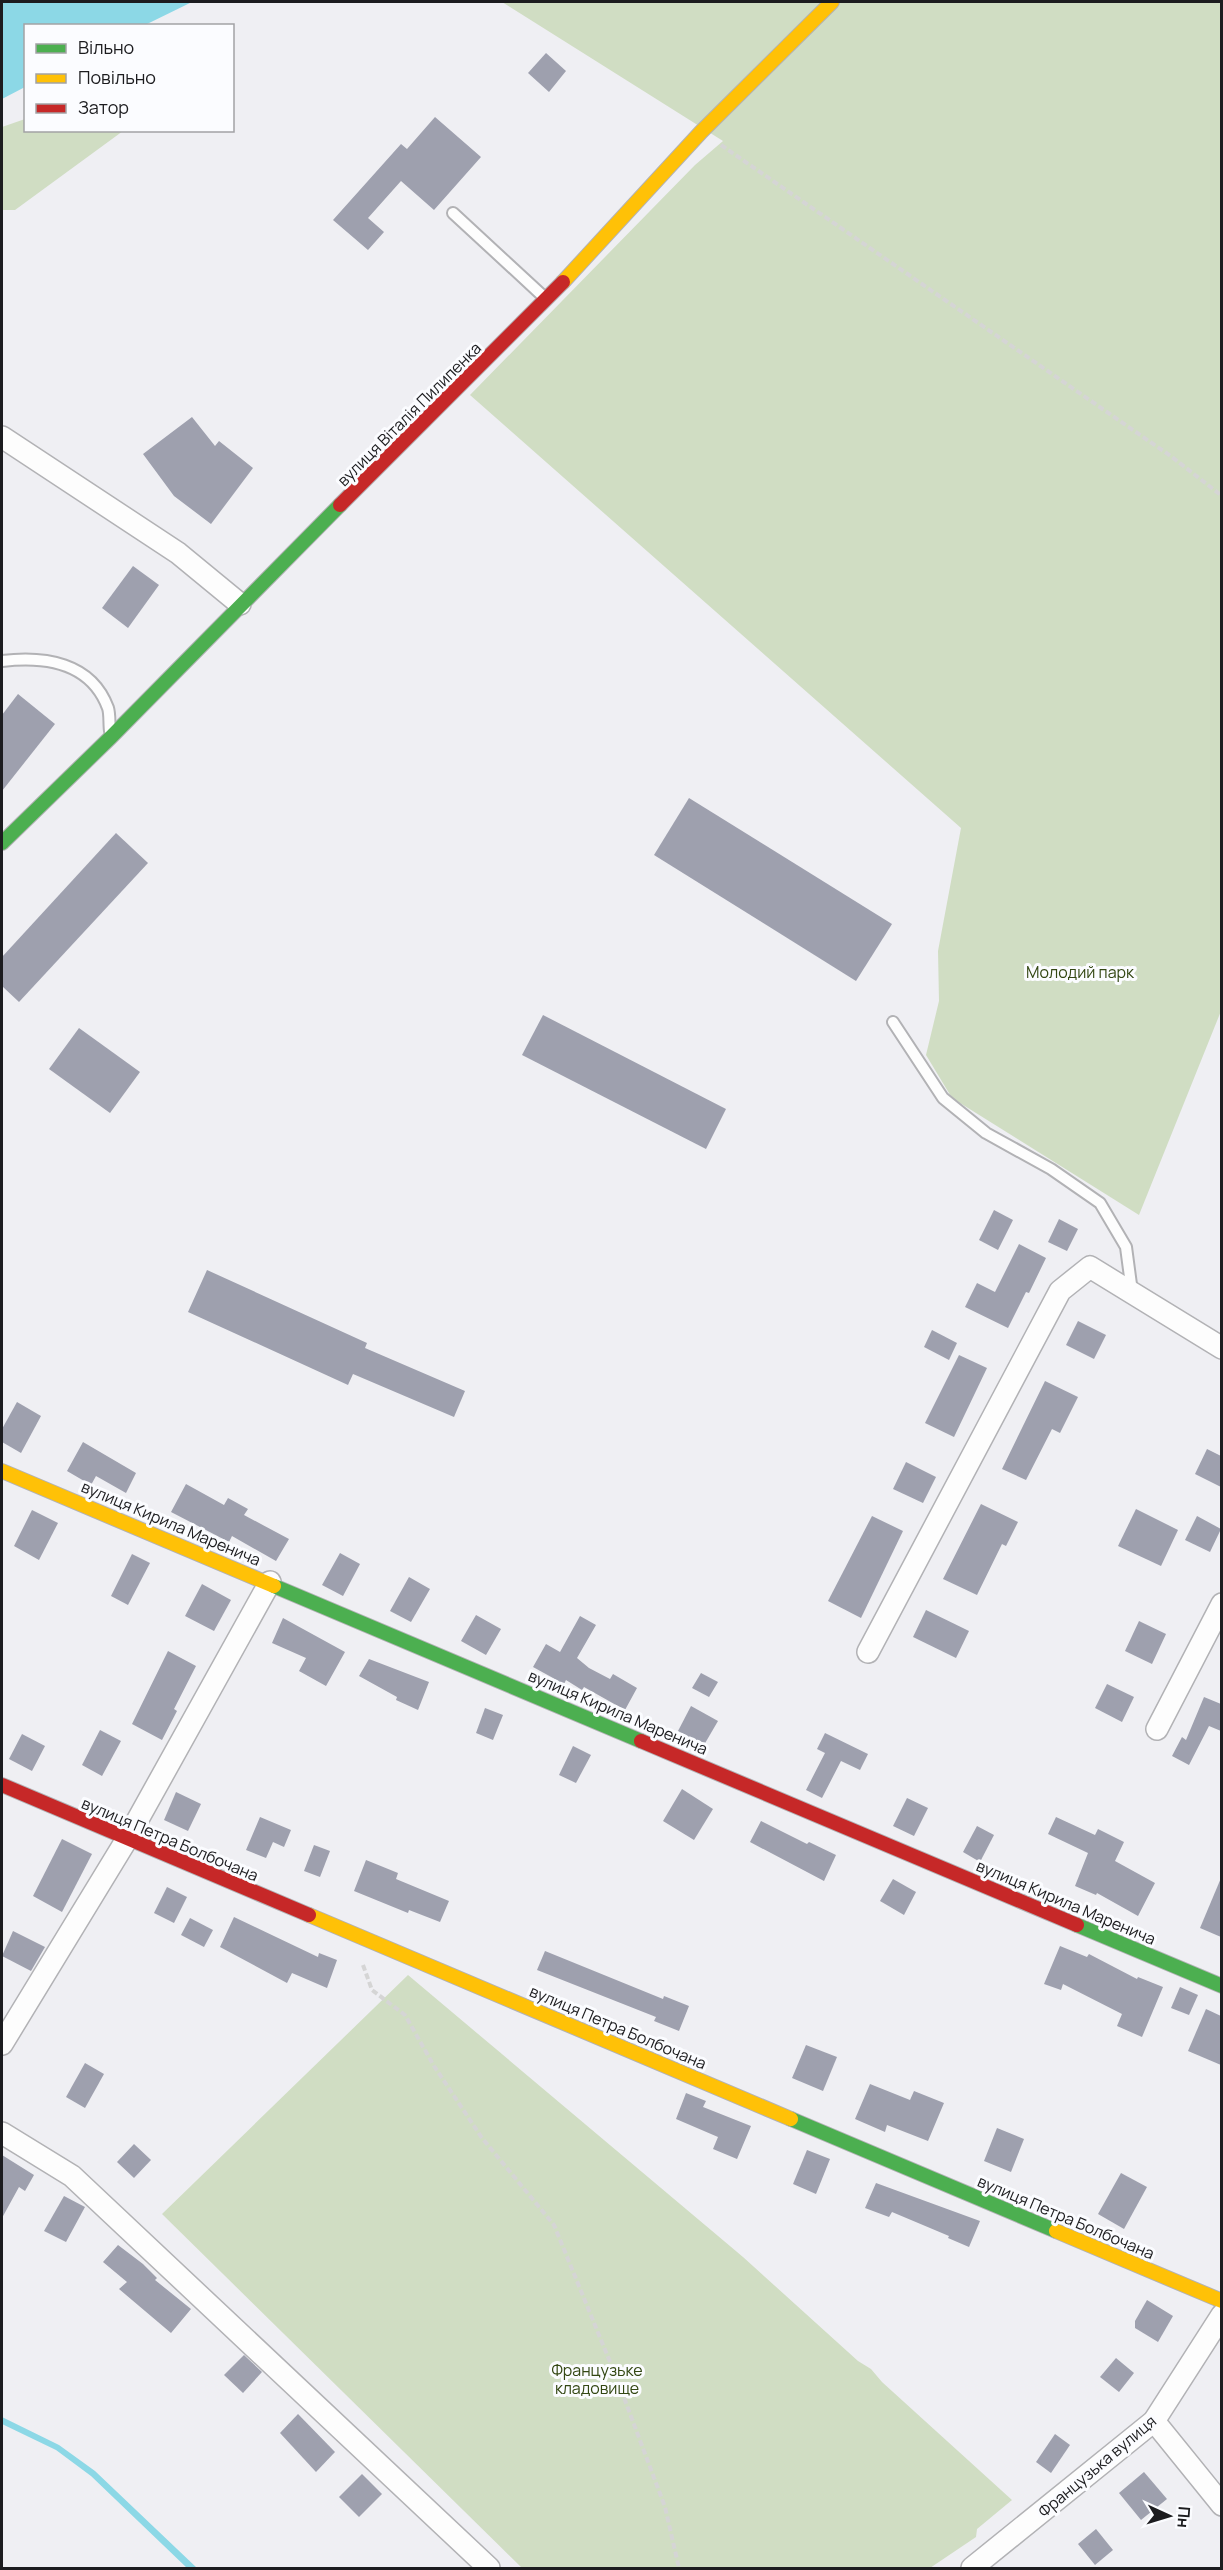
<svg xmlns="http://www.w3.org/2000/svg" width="1223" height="2570" viewBox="0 0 1223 2570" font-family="Manrope,sans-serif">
<rect width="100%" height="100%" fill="#efeff3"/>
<g fill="#d0ddc3">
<polygon points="502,2 1221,2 1221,1011 1139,1215 952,1098 926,1055 939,1001 938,951 961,828 470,395 695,165 723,141"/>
<polygon points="25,119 26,130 123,131 15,210 2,210 2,127"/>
<polygon points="408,1975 743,2257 858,2361 871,2369 882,2382 1012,2500 977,2529 976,2537 930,2568 522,2568 162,2214"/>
</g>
<g fill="#8cd8e6">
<polygon points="2,2 192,2 145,25 26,26 25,87 2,99"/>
<polygon points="2,2417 59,2445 95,2471 197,2568 187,2568 91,2476 56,2450 2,2424"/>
</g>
<g fill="#9ea0ae">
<polygon points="546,53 566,71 549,92 528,73"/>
<polygon points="435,117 481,157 434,210 401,181 368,218 384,232 368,250 333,220 401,144 407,149"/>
<polygon points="192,417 215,446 219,441 253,468 211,524 174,496 143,454"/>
<polygon points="133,566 159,585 128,628 102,608"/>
<polygon points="18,694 55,724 2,791 2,715"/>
<polygon points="689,798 892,924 856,981 654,855"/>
<polygon points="116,833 148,863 19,1002 2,986 2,957"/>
<polygon points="543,1015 726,1109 706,1149 522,1055"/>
<polygon points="79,1028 140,1072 110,1113 49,1069"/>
<polygon points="994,1210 1013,1220 998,1250 979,1240"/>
<polygon points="1059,1219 1078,1229 1067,1251 1048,1242"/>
<polygon points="1019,1244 1046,1258 1029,1293 1026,1292 1008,1328 965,1307 977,1283 995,1292"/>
<polygon points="207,1270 367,1343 365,1348 465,1391 454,1417 353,1374 348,1385 188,1312"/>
<polygon points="1078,1321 1106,1335 1094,1359 1066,1345"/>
<polygon points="932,1330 957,1343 949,1360 924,1347"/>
<polygon points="959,1355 987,1368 954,1437 925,1423"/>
<polygon points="1045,1381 1078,1397 1060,1433 1052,1429 1026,1480 1002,1469"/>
<polygon points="17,1402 41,1416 21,1453 2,1442 2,1429"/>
<polygon points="83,1442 136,1473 126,1493 96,1476 91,1485 67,1471"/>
<polygon points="1207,1449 1221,1456 1221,1487 1195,1474"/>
<polygon points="906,1462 936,1477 923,1503 893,1489"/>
<polygon points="186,1484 224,1505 228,1498 248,1509 244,1515 289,1539 276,1561 232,1536 229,1542 171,1512"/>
<polygon points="981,1504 1018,1522 1006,1546 1002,1544 977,1595 943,1579"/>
<polygon points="1136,1509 1178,1530 1161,1566 1118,1546"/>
<polygon points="32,1510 58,1523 39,1560 14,1546"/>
<polygon points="872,1516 903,1531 861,1618 828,1601"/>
<polygon points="1197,1516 1221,1529 1210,1552 1185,1540"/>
<polygon points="340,1553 360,1564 343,1596 322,1585"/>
<polygon points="132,1554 150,1563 128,1605 111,1596"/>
<polygon points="409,1577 430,1589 411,1622 390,1611"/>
<polygon points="202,1584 231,1600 214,1631 185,1616"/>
<polygon points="926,1610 969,1631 956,1658 913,1637"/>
<polygon points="476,1615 501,1629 486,1655 461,1641"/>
<polygon points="580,1616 596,1625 577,1658 589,1668 610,1679 613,1674 637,1688 625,1710 584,1687 582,1690 566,1680 564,1684 533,1667 546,1644 560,1652"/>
<polygon points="283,1618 345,1652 326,1686 299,1671 306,1658 272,1643"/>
<polygon points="1139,1621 1166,1634 1152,1664 1125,1651"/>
<polygon points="168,1651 196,1666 174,1709 177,1711 162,1740 132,1724"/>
<polygon points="369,1659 429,1682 418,1710 396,1700 397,1697 359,1676"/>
<polygon points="701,1673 718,1682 709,1697 692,1688"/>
<polygon points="1107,1684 1134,1697 1122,1722 1095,1708"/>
<polygon points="1204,1697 1221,1704 1221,1731 1209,1726 1189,1765 1172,1756 1182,1737 1186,1740"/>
<polygon points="691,1706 718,1721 704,1745 678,1731"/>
<polygon points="485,1708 503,1715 493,1740 476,1733"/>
<polygon points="100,1730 121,1741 102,1776 82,1765"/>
<polygon points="825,1733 868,1754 860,1770 841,1761 822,1798 806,1790 825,1753 817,1749"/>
<polygon points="22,1734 45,1746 32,1771 9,1759"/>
<polygon points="573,1746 591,1755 576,1783 559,1775"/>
<polygon points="682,1789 713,1809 694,1840 663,1821"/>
<polygon points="176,1792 201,1804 188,1831 164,1820"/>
<polygon points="907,1798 928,1808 914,1836 893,1826"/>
<polygon points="260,1817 291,1830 284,1847 273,1842 266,1858 246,1850"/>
<polygon points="1056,1817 1095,1835 1098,1829 1124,1842 1115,1861 1155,1883 1138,1916 1097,1893 1096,1895 1075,1886 1088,1853 1048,1834"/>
<polygon points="761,1821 807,1844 809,1842 836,1855 824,1881 750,1842"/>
<polygon points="977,1826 994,1835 980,1862 963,1852"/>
<polygon points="62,1839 92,1854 62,1912 33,1896"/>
<polygon points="314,1845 330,1851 320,1877 304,1871"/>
<polygon points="366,1860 398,1873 396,1879 449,1901 440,1922 409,1910 408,1913 354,1891"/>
<polygon points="1221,1878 1221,1937 1200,1928"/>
<polygon points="893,1879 916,1892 904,1915 880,1901"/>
<polygon points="167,1887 187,1897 174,1923 154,1913"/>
<polygon points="234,1917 318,1957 319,1953 337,1960 327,1988 292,1973 287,1983 220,1947"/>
<polygon points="190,1918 213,1930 204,1947 181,1935"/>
<polygon points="13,1931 45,1947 31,1971 2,1956"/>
<polygon points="1060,1946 1087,1957 1089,1954 1137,1979 1138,1977 1163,1987 1142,2037 1117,2026 1122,2014 1063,1984 1061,1990 1044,1984"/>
<polygon points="545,1951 663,1999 664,1996 689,2006 679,2031 654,2021 656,2017 537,1970"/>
<polygon points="1180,1987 1198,1995 1189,2015 1171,2008"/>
<polygon points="1206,2009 1221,2016 1221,2065 1188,2051"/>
<polygon points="806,2045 837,2057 823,2091 792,2078"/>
<polygon points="85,2063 104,2074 85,2108 66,2097"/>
<polygon points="870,2084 910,2100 914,2091 944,2103 928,2141 887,2125 885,2132 855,2119"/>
<polygon points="686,2093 706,2101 703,2107 751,2126 737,2159 713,2149 718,2137 676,2119"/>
<polygon points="997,2128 1024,2139 1011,2172 984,2161"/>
<polygon points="134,2144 151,2160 134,2178 117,2162"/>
<polygon points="807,2150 830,2159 816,2194 793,2184"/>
<polygon points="2,2155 34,2175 25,2191 19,2187 2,2218"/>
<polygon points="1121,2173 1147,2187 1124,2229 1098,2214"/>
<polygon points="876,2183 980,2221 969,2247 948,2238 949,2236 892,2212 889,2217 865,2208"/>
<polygon points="64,2196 85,2207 66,2242 44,2231"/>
<polygon points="118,2245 143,2264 157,2278 155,2280 191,2309 171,2333 119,2289 127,2282 103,2262"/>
<polygon points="1147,2300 1173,2316 1158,2342 1135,2328 1135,2321"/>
<polygon points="244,2355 262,2372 243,2393 224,2375"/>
<polygon points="1116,2358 1134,2373 1119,2392 1100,2377"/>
<polygon points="298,2414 335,2452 316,2472 280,2433"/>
<polygon points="1055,2434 1070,2445 1051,2473 1036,2462"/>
<polygon points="1144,2472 1167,2499 1141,2520 1119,2493"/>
<polygon points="362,2474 382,2494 359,2517 339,2497"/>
<polygon points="1096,2529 1113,2550 1095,2565 1078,2544"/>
</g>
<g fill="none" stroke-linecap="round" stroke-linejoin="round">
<defs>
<g id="lane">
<polyline points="453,213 545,298"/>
<path d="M2,661C44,656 91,662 108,708C110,714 109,724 110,731"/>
<polyline points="893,1022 943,1098 986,1133 1051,1169 1100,1203 1126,1247 1132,1292"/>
</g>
<g id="street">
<polyline points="2,437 178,553 240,604"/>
<polyline points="868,1652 1060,1291 1090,1267 1222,1348"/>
<polyline points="1157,1729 1222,1604"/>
<polyline points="2,2044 127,1839 270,1582"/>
<polyline points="2,2133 72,2176 489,2568"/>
<polyline points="1154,2421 1222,2505"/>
<polyline points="972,2568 1154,2421 1222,2315"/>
</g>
<g id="fast">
<polyline points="2,843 111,737 340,505"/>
<polyline points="274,1586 641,1741"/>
<polyline points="1077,1925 1222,1986"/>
<polyline points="791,2119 1056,2231"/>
</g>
<g id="slow">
<polyline points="563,282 701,132 832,2"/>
<polyline points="2,1471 274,1586"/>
<polyline points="309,1915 791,2119"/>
<polyline points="1056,2231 1222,2301"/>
</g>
<g id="jam">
<polyline points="340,505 563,282"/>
<polyline points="641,1741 1077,1925"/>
<polyline points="2,1785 309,1915"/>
</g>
</defs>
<use href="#lane" stroke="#b2b2b5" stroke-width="14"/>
<use href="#street" stroke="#b2b2b5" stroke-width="24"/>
<use href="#fast" stroke="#b2b2b5" stroke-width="16"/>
<use href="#slow" stroke="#b2b2b5" stroke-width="16"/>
<use href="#jam" stroke="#b2b2b5" stroke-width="16"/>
<g stroke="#d5d5d5" stroke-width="4" stroke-dasharray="6 3" stroke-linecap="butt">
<polyline points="721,145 1172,457 1222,496"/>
<polyline points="363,1965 372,1990 405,2015 434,2066 482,2138 554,2225 617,2379 665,2507 679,2568"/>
</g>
<use href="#lane" stroke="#fdfdfd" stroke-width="10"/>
<use href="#street" stroke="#fdfdfd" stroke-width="21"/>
<use href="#fast" stroke="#4caf50" stroke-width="14"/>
<use href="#slow" stroke="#ffc107" stroke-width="14"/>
<use href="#jam" stroke="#c62828" stroke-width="14"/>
</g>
<g text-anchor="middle" stroke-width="6" stroke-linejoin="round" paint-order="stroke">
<g font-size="16" fill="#1c1c1f" stroke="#fbfcff">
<text transform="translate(409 414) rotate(-45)" y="6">вулиця Віталія Пилипенка</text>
<text transform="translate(171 1523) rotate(23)" y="6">вулиця Кирила Маренича</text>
<text transform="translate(618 1712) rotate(23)" y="6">вулиця Кирила Маренича</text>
<text transform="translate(170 1839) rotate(23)" y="6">вулиця Петра Болбочана</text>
<text transform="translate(1066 1902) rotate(23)" y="6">вулиця Кирила Маренича</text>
<text transform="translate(618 2027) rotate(23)" y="6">вулиця Петра Болбочана</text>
<text transform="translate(1066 2217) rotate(23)" y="6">вулиця Петра Болбочана</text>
<text transform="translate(1097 2466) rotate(-40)" y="6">Французька вулиця</text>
</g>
<g font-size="16" fill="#334713" stroke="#fbfcff">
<text x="1080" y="978">Молодий парк</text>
<text x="597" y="2376">Французьке<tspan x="597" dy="18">кладовище</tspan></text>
</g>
</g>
<rect width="1223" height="2570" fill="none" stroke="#1c1c1f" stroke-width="6"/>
<rect x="24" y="24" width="210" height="108" fill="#fbfcff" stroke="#a2a2a5" stroke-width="1.5"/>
<rect x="36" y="44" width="30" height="9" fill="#4caf50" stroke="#a2a2a5" stroke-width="1.5"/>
<text x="78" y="54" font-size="18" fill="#1c1c1f">Вільно</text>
<rect x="36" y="74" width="30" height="9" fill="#ffc107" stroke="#a2a2a5" stroke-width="1.5"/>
<text x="78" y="84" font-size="18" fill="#1c1c1f">Повільно</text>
<rect x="36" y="104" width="30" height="9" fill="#c62828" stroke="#a2a2a5" stroke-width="1.5"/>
<text x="78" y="114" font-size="18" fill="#1c1c1f">Затор</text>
<g transform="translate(1169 2516) rotate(94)" stroke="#fbfcff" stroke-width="4.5" paint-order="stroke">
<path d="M0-4.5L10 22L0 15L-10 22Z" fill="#1c1c1f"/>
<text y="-9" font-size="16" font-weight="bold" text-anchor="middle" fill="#1c1c1f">Пн</text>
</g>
</svg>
